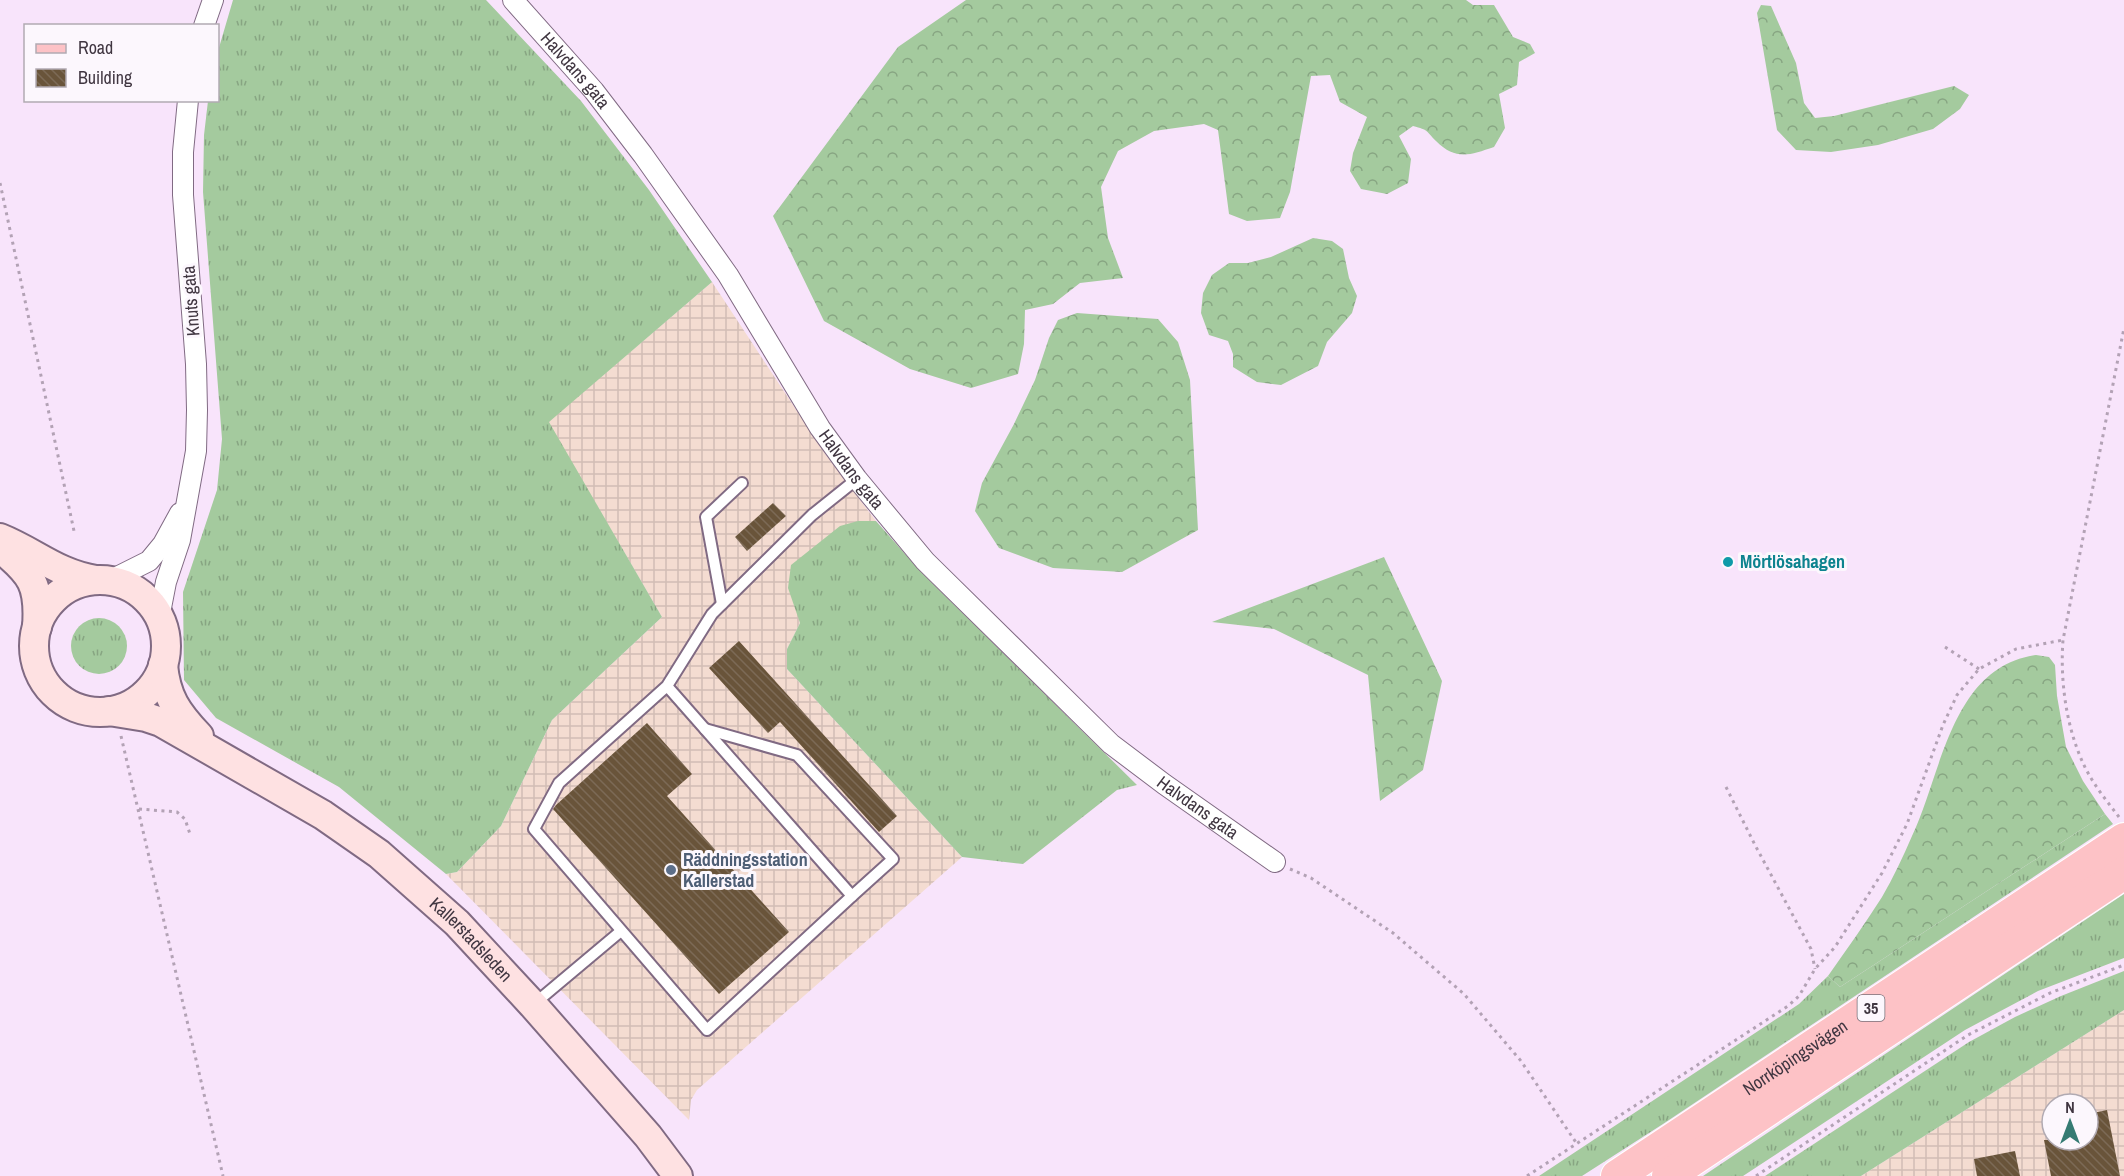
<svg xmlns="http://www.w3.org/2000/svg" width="2124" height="1176" viewBox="0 0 2124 1176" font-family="'Archivo Narrow',sans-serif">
<defs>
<pattern id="industrial-grid" width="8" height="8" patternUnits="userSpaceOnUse" patternTransform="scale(1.5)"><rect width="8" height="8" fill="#f4dcd1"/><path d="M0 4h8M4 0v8" fill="none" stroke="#d2bdb5"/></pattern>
<pattern id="grass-tufts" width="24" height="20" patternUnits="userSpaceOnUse" patternTransform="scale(1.5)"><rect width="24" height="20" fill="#a4ca9e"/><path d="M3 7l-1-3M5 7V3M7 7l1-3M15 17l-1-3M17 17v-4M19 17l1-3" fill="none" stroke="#87a582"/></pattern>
<pattern id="forest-crowns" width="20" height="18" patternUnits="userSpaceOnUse" patternTransform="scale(1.5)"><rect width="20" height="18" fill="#a4ca9e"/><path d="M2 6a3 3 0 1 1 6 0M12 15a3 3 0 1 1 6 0" fill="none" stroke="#87a582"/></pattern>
<pattern id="building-back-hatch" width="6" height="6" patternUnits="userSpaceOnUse" patternTransform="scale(1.5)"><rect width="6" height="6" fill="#69543a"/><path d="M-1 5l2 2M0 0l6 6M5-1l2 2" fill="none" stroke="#7c6a56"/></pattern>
</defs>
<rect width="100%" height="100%" fill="#f8e4fb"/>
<g fill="url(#industrial-grid)" fill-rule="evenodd">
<polygon points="712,282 826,455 876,521 858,521 797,611 800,623 787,649 787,669 962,857 697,1090 691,1100 689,1120 446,874 457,872 501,826 552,720 662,617 548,422"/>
<path d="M2124,1010V1176H1861ZM2052,1104H2088V1140H2052Z"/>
</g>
<g fill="url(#grass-tufts)">
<polygon points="233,0 486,0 581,101 649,190 712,282 549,422 662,617 552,720 501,826 457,872 446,874 339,787 216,718 184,680 183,592 217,490 222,439 203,192 204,135 208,101 218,100 218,51"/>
<polygon points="858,521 876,521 921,572 1137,785 1117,790 1023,864 962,857 787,669 787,649 800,623 788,588 791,565 840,526"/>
<circle cx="99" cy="646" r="28"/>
<polygon points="2105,814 2113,824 1663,1124 1582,1176 1539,1176 1799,1004 1828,976 1840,987"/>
<polygon points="2124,894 2124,958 2038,991 1965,1030 1743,1176 1703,1176"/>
<polygon points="2124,971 2124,1010 1861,1176 1765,1176 1969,1042 2015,1017 2061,996"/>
</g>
<g fill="url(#forest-crowns)">
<path d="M966,0H1466L1473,5H1494L1513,37L1530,44L1535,53L1519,62L1517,85L1499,94L1505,128L1494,147C1470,155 1456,161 1436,141C1426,131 1429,130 1413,126L1399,136L1411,159L1408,183L1387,194L1361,189L1350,171L1353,153L1367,117L1340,102L1330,75L1311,76L1290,192L1280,218L1247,221L1229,214L1218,130L1204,124L1154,131L1118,151L1101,187L1108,238L1123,278L1080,283L1053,304L1025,310L1024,344L1018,374L971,388L910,369L824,321L773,216L898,47Z"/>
<polygon points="1761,5 1771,6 1796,63 1804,103 1815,118 1834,116 1954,86 1969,95 1960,109 1933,129 1878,145 1831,152 1796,150 1777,130 1757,13"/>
<polygon points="1313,238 1332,241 1343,249 1349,278 1357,296 1352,313 1327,342 1318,366 1281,385 1257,382 1233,367 1233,354 1228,341 1209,335 1201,313 1203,293 1212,275 1229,263 1248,263 1271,257"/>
<polygon points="1077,313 1158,319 1178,342 1190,380 1198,530 1122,572 1053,568 999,548 975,511 982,483 1014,424 1035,380 1049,338 1058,320"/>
<polygon points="1384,557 1442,681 1423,770 1380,801 1368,675 1274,629 1212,622"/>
<path d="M2036,655L2049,657L2055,665L2057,696L2066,747L2083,781L2105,814L1840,987L1828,976C1846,950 1865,924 1882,897C1893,878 1903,857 1912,836C1942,773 1951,667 2036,655Z"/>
</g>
<g fill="url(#building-back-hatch)">
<polygon points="773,503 786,516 747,551 735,537"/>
<polygon points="739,641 897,816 879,832 780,722 768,733 709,668"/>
<polygon points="647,723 692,774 667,796 789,932 719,994 553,809 556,805"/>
<polygon points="2107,1110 2120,1176 2051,1176 2044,1140 2088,1140 2088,1114"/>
<polygon points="2015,1151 2020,1176 1977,1176 1974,1159"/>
</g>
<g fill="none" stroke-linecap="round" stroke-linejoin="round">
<defs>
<g id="lane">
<polyline points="722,604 706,517 742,483"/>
<polyline points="667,686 852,896 707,1030 534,829 559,783 667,686 712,614 812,515 857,479"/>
<polyline points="705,729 797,755 893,859 852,896"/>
<polyline points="534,1004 621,931"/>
</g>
<g id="street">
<path id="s1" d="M513,0L594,91L643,155L728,275L820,428L857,479L925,561L1111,744L1164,784L1275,862"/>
<polyline points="204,26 213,0"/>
<polyline points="109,581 149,561 163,544 180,513"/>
<polyline points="159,618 166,582 180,540 196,451 197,410 196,364 183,195 183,152 188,100"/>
</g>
<g id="secondary">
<path d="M0,538C35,552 57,574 96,580"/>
<path d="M0,548C32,574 40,585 37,627"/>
<circle cx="100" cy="646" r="66"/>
<path d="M163,665C166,697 177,713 199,736"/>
<path id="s2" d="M109,711L146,717L161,722L323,815L379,854L457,923L533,1005L648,1136L678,1176"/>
</g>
<g id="primary">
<path id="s3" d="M1617,1176L2124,839"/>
<polyline points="1668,1176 2124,873"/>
</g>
</defs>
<use href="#lane" stroke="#806a83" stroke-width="14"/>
<use href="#street" stroke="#806a83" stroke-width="22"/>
<use href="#secondary" stroke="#806a83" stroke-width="32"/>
<use href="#primary" stroke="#fff" stroke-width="34"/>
<g stroke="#b3a2b5" stroke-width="3" stroke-dasharray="3 4.5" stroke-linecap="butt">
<polyline points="0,183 74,531"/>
<polyline points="1945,647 1979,669"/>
<polyline points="121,736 223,1176"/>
<polyline points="1726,787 1755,845 1811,949 1815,969"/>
<polyline points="139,809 177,812 185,819 190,834"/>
<path d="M2119,817C2106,800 2092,783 2083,763C2066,726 2060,680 2063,640L2124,328"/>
<polyline points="1290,869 1311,878 1393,933 1464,994 1521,1061 1577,1144"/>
<polyline points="1527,1176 1788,1006 1799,996 1815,969 1835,947 1882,873 1907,824 1943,725 1957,695 1979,669 2016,649 2063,640"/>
<polyline points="1756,1176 1968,1035 2050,993 2124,965"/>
</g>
<use href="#lane" stroke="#fff" stroke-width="10"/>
<use href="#street" stroke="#fff" stroke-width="20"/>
<use href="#secondary" stroke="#fee1e2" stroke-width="28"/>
<use href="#primary" stroke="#fdc2c6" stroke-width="32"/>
</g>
<circle fill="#0f9aa8" stroke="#fcf7fd" stroke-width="2" cx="1728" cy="562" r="6"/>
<circle fill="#5c6f8a" stroke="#fcf7fd" stroke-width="2" cx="671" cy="870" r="6"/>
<g text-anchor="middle" stroke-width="6" stroke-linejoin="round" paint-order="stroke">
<rect fill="#fcf7fd" stroke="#787079" stroke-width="1.5" x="1857.5" y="995" width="27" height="26" rx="4.5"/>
<g font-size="16" font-weight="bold" fill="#403641">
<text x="1871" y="1014">35</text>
</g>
<g font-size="18" fill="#403641" stroke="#fcf7fd">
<text dy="6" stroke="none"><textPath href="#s1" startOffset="94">Halvdans gata</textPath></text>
<text transform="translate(191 301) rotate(-94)" y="6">Knuts gata</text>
<text dy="6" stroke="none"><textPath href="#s1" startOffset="580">Halvdans gata</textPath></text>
<text dy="6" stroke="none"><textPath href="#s1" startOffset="1066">Halvdans gata</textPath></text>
<text dy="6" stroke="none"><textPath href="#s2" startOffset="434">Kallerstadsleden</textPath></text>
<text dy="6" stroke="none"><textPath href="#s3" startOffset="214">Norrköpingsvägen</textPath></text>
</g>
<g font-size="18" font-weight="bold" fill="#0d838f" stroke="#fcf7fd" text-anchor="start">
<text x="1740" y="568">Mörtlösahagen</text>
</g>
<g font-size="18" font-weight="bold" fill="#4e5e75" stroke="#fcf7fd" text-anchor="start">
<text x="683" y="866">Räddningsstation<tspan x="683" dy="21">Kallerstad</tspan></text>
</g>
</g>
<rect x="24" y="24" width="195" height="78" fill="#fcf7fd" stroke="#b1aab2" stroke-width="1.5"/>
<rect x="36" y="44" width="30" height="9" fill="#fdc2c6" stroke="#b1aab2" stroke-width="1.5"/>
<text x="78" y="54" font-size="18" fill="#403641">Road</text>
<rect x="36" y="69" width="30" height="18" fill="url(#building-back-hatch)" stroke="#b1aab2" stroke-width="1.5"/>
<text x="78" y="84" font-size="18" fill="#403641">Building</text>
<g transform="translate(2070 1122)"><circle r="28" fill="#fcf7fd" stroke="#b1aab2" stroke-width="1.5"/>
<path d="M0-4.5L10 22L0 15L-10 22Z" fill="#357b73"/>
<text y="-9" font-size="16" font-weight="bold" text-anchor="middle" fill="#403641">N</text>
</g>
</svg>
